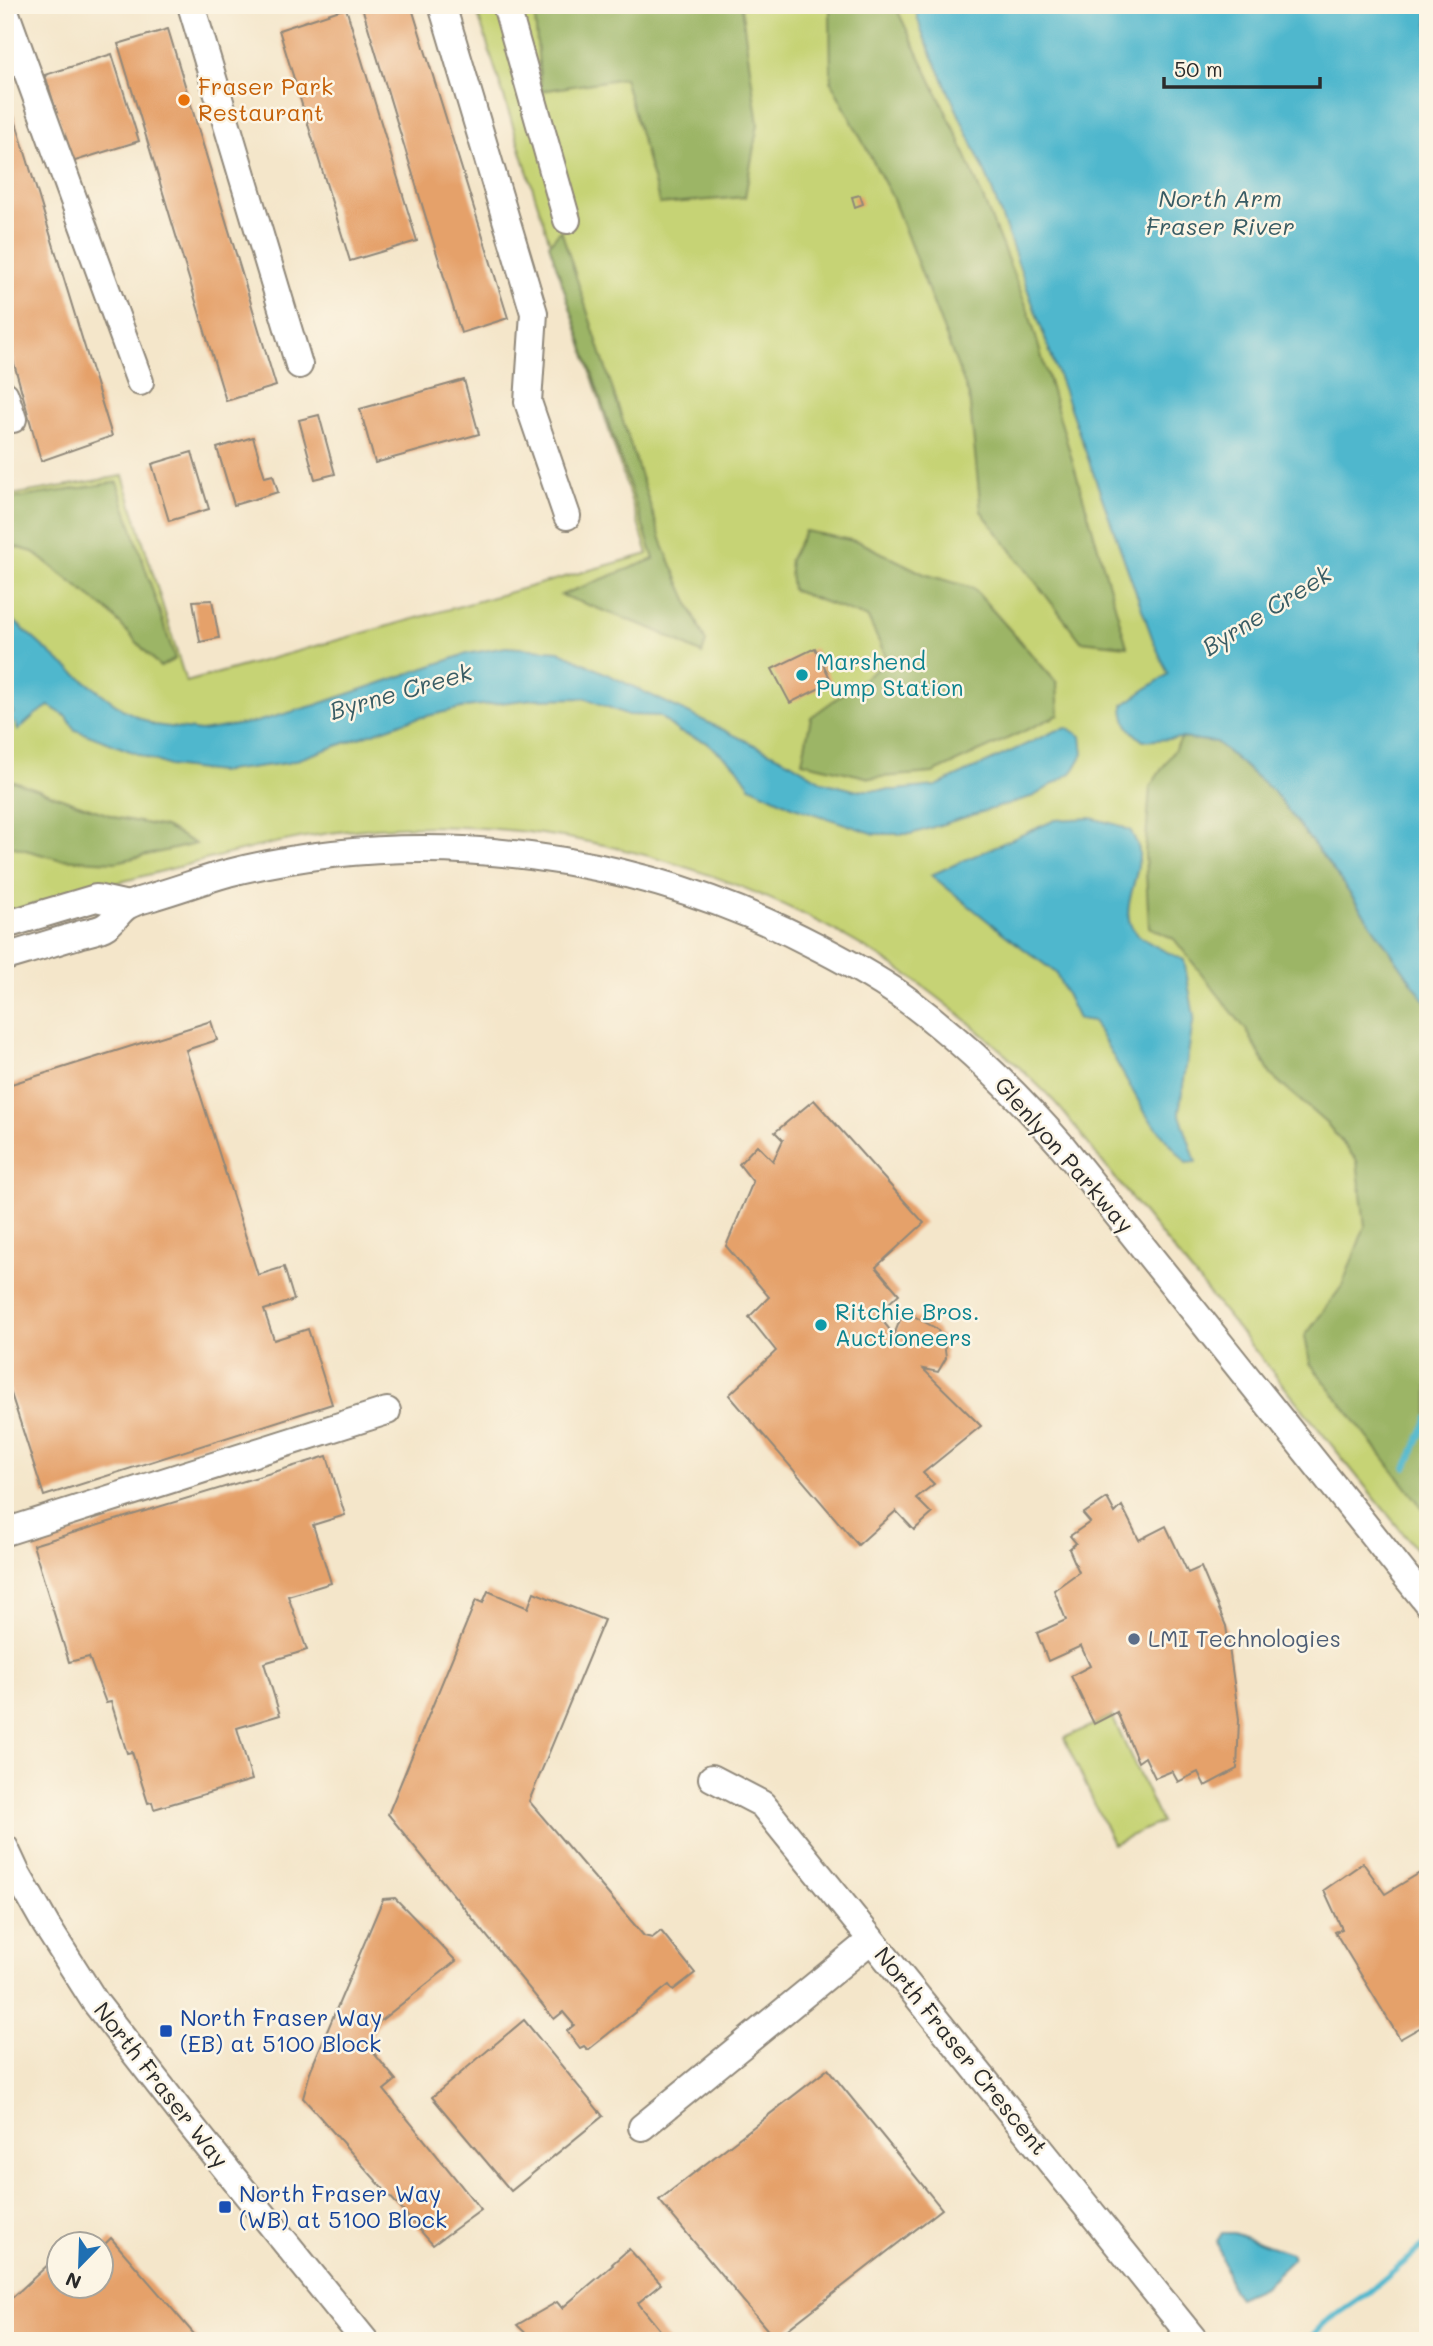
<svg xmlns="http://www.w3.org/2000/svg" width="1433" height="2346" viewBox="0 0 1433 2346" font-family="Mali,sans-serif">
<rect width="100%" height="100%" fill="#fcf5e5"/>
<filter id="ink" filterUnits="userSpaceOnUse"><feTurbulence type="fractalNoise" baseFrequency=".0143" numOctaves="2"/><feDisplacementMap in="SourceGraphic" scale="14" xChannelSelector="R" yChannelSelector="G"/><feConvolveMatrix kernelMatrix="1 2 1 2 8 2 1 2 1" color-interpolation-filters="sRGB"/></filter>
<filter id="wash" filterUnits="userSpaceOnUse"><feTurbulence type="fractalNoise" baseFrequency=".00686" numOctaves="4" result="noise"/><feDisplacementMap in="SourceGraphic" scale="28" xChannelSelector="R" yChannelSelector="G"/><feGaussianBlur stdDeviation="1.57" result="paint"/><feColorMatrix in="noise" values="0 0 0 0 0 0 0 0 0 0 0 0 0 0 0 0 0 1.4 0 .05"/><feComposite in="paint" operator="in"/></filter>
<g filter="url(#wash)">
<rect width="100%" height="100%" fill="#f4e6ca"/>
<g fill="#c6d375" stroke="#787f50" stroke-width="2">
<path d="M475,5H979L1223,688L1428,898V1564C1351,1469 1275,1375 1198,1280C1165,1240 1132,1199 1099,1158C1082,1136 1065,1111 1044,1091C997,1045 946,1000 891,964C741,867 557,816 378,828C311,832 246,849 182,866C123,881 64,897 5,912V496L123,476L186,682L648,554Z"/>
<polygon points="1112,1716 1161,1822 1113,1844 1064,1738"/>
</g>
<g fill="#9cb566" stroke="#647048" stroke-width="2">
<polygon points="534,5 741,5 758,124 745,197 660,204 624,78 541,91"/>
<polygon points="830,5 895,5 959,139 1028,310 1127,646 1081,641 981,511 969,396 892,197 831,82"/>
<polygon points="561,230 664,548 706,642 702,654 653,629 561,595 654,559 549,244"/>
<polygon points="117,482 175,659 160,667 107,610 33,552 5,544 5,500"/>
<polygon points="805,531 860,542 924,574 973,588 1057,683 1059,715 933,773 870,778 802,762 811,717 888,661 868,618 792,590 789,561"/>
<polygon points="1182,738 1216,742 1273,791 1334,871 1428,1005 1428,1515 1310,1363 1305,1336 1342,1286 1365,1226 1357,1161 1328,1125 1271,1075 1247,1031 1174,939 1149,927 1145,854 1150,787"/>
<polygon points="5,778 118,818 165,827 196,844 116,862 58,859 7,845"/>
</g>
<g fill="#4fb7cd" stroke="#3d717c" stroke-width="2">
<path d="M914,5H1428V1005L1334,871L1273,791L1216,742L1182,738L1143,741C1130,731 1123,723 1123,705L1168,674L1153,640L988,179L922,33Z"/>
<polygon points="5,613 59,661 122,709 154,725 201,731 256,722 316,705 466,654 506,647 559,651 790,762 823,782 854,790 896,790 936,786 1055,731 1067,728 1081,736 1083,754 1075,768 1071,773 1034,796 911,834 875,834 794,807 750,786 737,767 706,742 679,732 659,716 628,715 585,698 533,699 466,707 410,720 288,763 218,772 169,766 75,730 67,717 49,706 36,714 18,730 5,687 10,651 5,646"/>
<path d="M1091,818L1118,825L1131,831C1133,837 1139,845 1139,851C1142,879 1112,917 1141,937C1154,947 1170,953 1184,960L1194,1016L1179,1112L1196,1162L1186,1163L1147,1116L1093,1021L1078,1019L1056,973L1004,934L931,875L1055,820Z"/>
<polygon points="1222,2233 1233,2233 1291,2253 1293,2259 1265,2286 1238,2298 1232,2290 1217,2241"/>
</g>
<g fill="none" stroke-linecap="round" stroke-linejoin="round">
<g stroke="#4fb7cd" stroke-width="6">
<polyline points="5,730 19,712"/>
<polyline points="1406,1468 1428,1418"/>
<polyline points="1308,2341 1324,2323 1369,2292 1428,2242"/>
</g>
</g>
<g id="blocks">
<g fill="#e5a16b">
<polygon points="367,5 411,5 508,318 461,333 362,7"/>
<polygon points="346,8 417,241 350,261 279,30"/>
<polygon points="168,29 276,386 226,401 118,44"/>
<polygon points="112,54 139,141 72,162 45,75"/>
<polygon points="6,90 112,436 41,461 5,331"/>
<polygon points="860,195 863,204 855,207 852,197"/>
<polygon points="464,380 479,434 375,463 360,409"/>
<polygon points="319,415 335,474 315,479 299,420"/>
<polygon points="253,437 265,477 273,475 278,492 234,505 217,448"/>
<polygon points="192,452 209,509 169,521 152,464"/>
<polygon points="212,600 219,638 200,642 193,601"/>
<polygon points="815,648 832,682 790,703 772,669"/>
<polygon points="211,1021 217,1040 186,1050 258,1275 284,1267 294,1300 264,1310 274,1340 308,1329 332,1404 44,1496 5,1375 5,1086"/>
<polygon points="814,1100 924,1223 876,1267 899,1294 877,1314 894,1335 900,1320 910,1314 937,1329 944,1342 946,1358 938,1372 923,1369 981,1426 923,1473 934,1484 916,1498 932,1514 914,1530 896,1511 858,1545 729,1395 776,1351 749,1317 769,1297 726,1246 753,1182 739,1164 757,1145 773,1161 783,1140 775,1132"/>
<polygon points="327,1456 345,1515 313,1525 331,1583 288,1596 307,1650 264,1663 280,1715 237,1728 252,1780 154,1809 152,1802 148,1803 132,1752 127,1753 111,1702 106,1703 89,1657 69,1662 33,1545"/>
<polygon points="1107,1498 1115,1513 1122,1506 1139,1540 1166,1526 1188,1573 1201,1567 1226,1626 1239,1719 1237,1769 1205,1786 1198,1772 1178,1782 1172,1771 1155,1778 1145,1757 1138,1762 1117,1712 1094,1724 1071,1676 1090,1666 1081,1646 1048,1661 1037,1633 1066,1620 1054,1590 1079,1572 1069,1549 1076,1543 1070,1536 1090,1522 1083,1514"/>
<polygon points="488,1591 528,1608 534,1592 604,1620 529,1801 644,1936 652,1938 661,1931 695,1973 673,1990 669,1985 588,2050 584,2046 580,2048 567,2031 574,2025 563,2012 554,2019 388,1814 476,1600 483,1603"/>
<polygon points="1363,1863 1385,1894 1428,1868 1428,2023 1400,2039 1335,1932 1342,1929 1324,1890"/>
<polygon points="395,1898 456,1961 379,2022 368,2046 396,2080 384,2090 481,2210 433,2245 303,2098 311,2069 383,1899"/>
<polygon points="524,2020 603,2116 511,2191 432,2097"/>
<polygon points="828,2069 942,2209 775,2339 659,2200"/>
<polygon points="111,2238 200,2341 5,2341 5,2289 13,2297 50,2263 57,2270 60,2268 60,2286 102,2286 102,2247"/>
<polygon points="629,2249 661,2284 638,2303 669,2341 534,2341 517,2325 557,2302 562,2308 613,2265 612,2264"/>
</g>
</g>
</g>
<g filter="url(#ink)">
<use href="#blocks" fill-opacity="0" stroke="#90887a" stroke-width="2"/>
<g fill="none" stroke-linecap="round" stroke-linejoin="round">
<defs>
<g id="minor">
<polyline points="191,5 299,365"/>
<polyline points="442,5 534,313 528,402 567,516"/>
<polyline points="506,5 567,220"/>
<polyline points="5,11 140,382"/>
<polyline points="5,395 13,419"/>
<polyline points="5,925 96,898 128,905"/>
<path d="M5,957C30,950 54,942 78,935C87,932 99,931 106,926C114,921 119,911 127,906C135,901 147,899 155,896C179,889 203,880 228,873C426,823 641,853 820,948C851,964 882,981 910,1002C967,1045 1017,1094 1063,1147L1428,1604"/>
<polyline points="5,1532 387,1411"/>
<polyline points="712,1778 762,1804 1195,2341"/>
<polyline points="5,1848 17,1874 46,1925 95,2002 193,2128 365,2341"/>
<polyline points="642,2127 871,1940"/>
</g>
</defs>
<use href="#minor" stroke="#90887a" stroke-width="30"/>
<use href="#minor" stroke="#fff" stroke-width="26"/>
</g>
</g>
<circle fill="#e8710a" stroke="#fcf5e5" stroke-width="2.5" cx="184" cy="100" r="7"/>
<g fill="#0f9aa8" stroke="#fcf5e5" stroke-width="2.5">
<circle cx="802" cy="675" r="7"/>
<circle cx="821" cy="1325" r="7"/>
</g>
<circle fill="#5c6f8a" stroke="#fcf5e5" stroke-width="2.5" cx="1134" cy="1639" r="7"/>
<g fill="#1a4fb4" stroke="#fcf5e5" stroke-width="2.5">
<rect x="159" y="2024" width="14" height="14" rx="3.5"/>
<rect x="218" y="2200" width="14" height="14" rx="3.5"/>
</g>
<g text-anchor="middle" stroke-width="5" stroke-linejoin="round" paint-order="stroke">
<g font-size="23" fill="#c56008" stroke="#fcf5e5" text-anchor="start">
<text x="198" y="95">Fraser Park<tspan x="198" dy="26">Restaurant</tspan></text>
</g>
<g font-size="23" fill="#0d838f" stroke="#fcf5e5" text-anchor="start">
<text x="816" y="670">Marshend<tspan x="816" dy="26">Pump Station</tspan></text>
<text x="835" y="1320">Ritchie Bros.<tspan x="835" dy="26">Auctioneers</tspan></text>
</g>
<g font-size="23" fill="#2b2b2b" stroke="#fcf5e5">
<text transform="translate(1064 1155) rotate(49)" y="8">Glenlyon Parkway</text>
<text transform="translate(961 2051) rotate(51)" y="8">North Fraser Crescent</text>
<text transform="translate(161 2085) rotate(52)" y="8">North Fraser Way</text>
</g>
<g font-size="23" fill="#4e5e75" stroke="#fcf5e5" text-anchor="start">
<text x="1148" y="1647">LMI Technologies</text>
</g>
<g font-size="23" fill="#164399" stroke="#fcf5e5" text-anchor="start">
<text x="180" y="2026">North Fraser Way<tspan x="180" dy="26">(EB) at 5100 Block</tspan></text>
<text x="239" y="2202">North Fraser Way<tspan x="239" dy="26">(WB) at 5100 Block</tspan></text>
</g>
<g font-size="24" font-style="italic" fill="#385c64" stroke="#fcf5e5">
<text x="1220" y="207">North Arm<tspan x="1220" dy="28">Fraser River</tspan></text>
<text transform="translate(1267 611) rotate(-32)" y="8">Byrne Creek</text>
<text transform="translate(401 692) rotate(-16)" y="8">Byrne Creek</text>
</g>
</g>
<rect width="1433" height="2346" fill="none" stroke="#fcf5e5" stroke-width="28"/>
<g transform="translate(80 2265) rotate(203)"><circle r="33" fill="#fcf5e5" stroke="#a8a49b" stroke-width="2"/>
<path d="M0-5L12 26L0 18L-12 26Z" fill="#1f6fb2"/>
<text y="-10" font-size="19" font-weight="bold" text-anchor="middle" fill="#2b2b2b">N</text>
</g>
<path d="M1164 77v10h156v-10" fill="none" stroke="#2b2b2b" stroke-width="3.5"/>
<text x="1174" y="77" font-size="21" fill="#2b2b2b" stroke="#fcf5e5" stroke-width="5" paint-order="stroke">50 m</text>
</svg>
